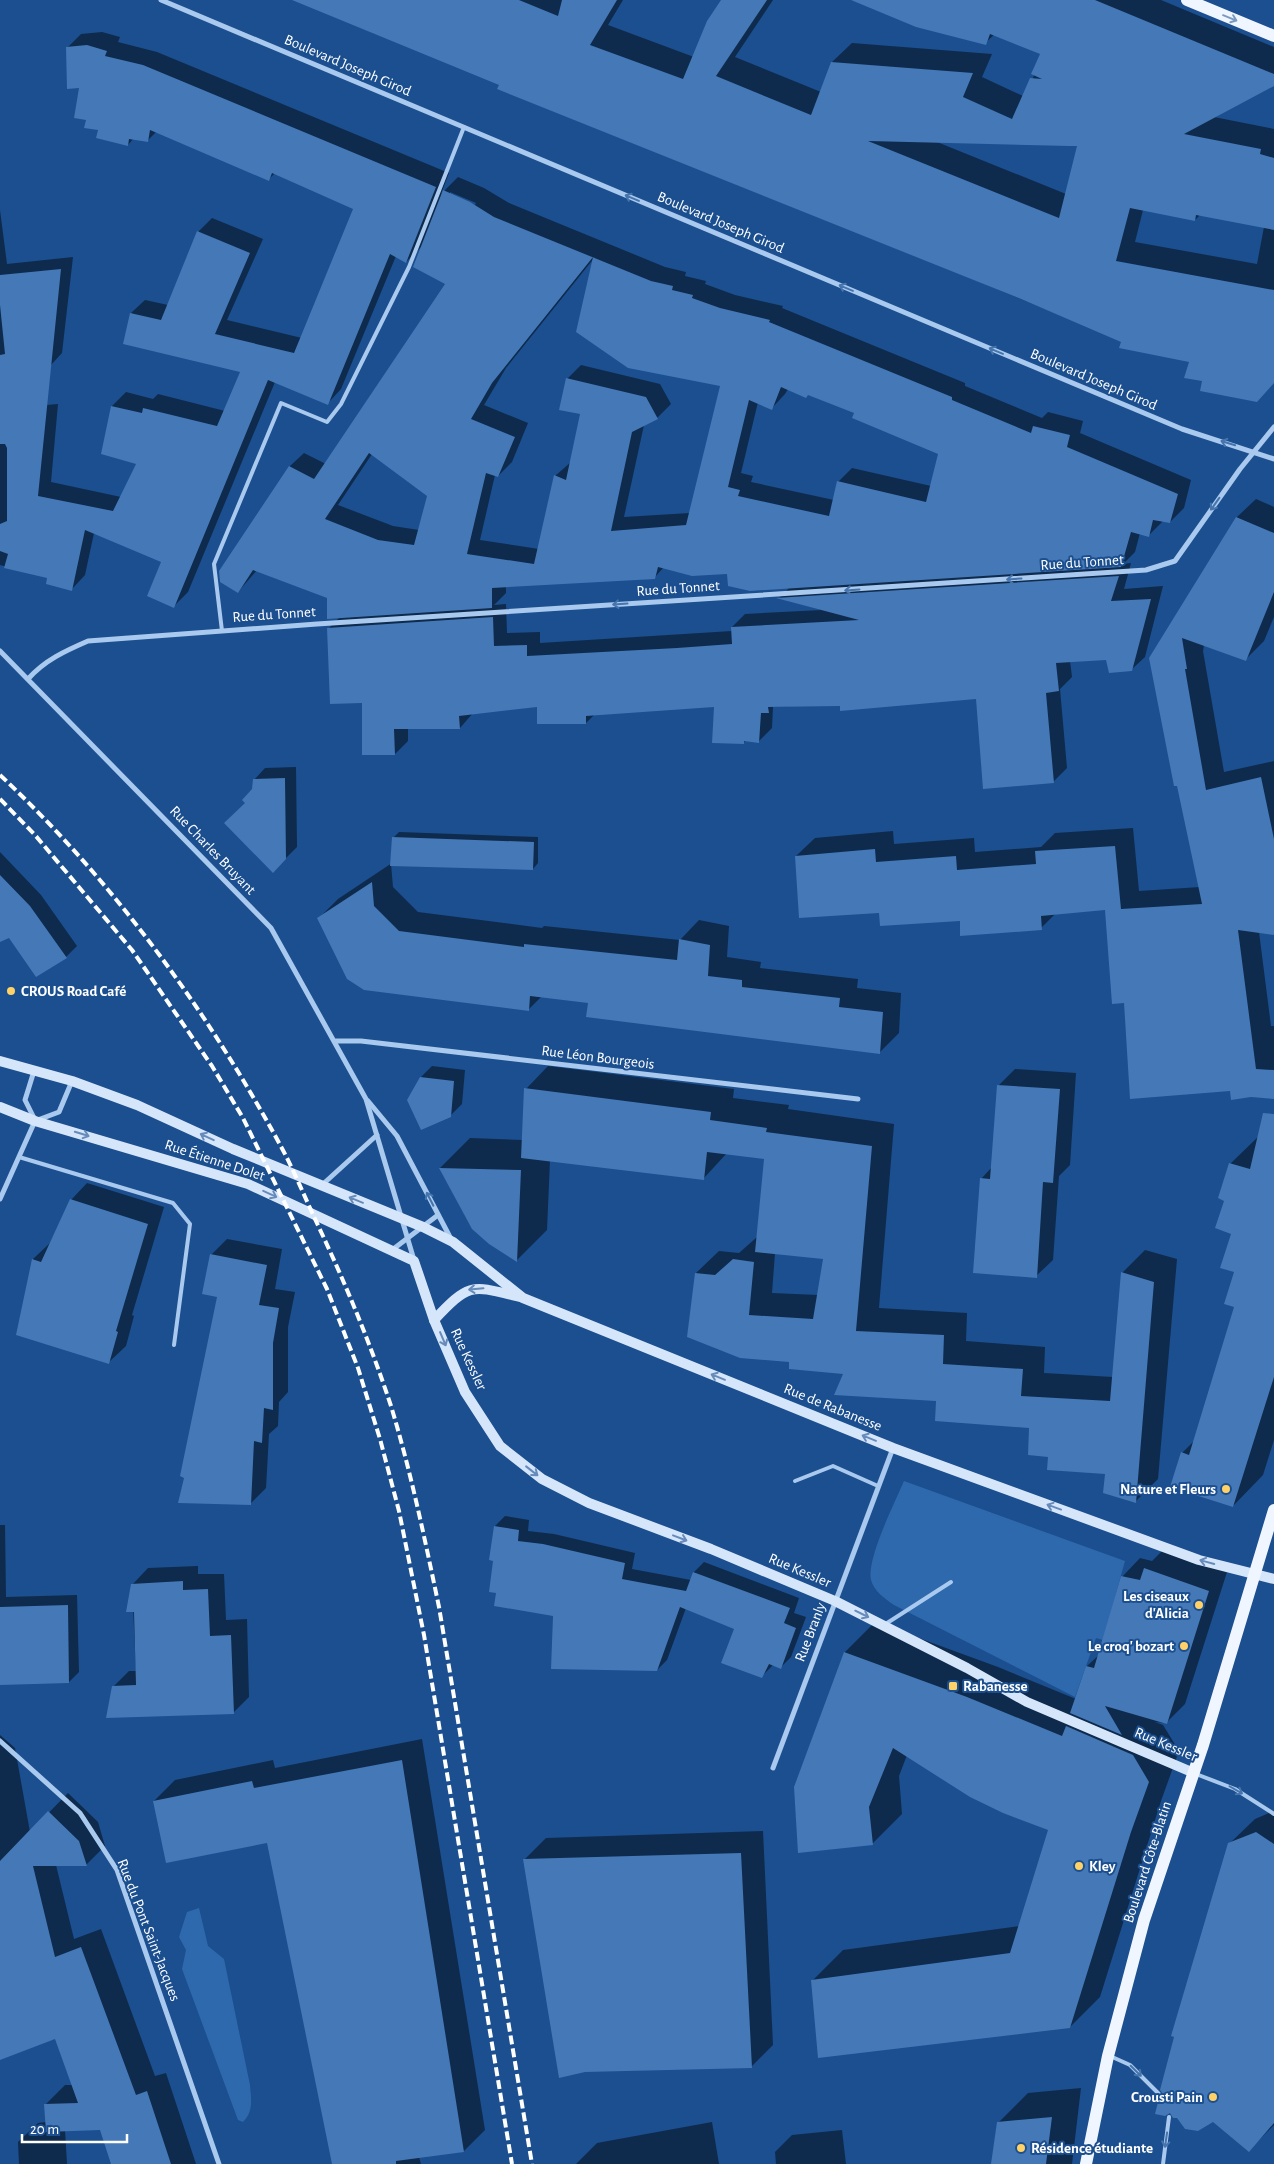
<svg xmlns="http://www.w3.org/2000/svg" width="1274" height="2164" viewBox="0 0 1274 2164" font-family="'Alegreya Sans',sans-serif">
<rect width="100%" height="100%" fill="#1b4f8f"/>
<g fill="#2e69ad">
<path d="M904,1481L1125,1561L1103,1640L1096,1638L1075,1697L894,1605C885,1599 874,1591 871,1580C866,1560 895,1502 904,1481Z"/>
<path d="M199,1908L208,1946L224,1959L250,2085C251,2099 254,2111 243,2122L238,2120L182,1969L186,1950L179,1937L187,1912Z"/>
</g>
<g fill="#0007" fill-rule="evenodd">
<path d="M294,0H623L608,25L694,57L723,0H773L735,57L821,92L832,62L852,43L992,54L982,77L1023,96L1035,74L1041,54L995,34L985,43L852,0H1161L1274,47V85L1214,117L1274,129V383L1204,380L1191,361L1123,341ZM937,142L1079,145L1066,194ZM1143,210L1195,220L1200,215L1264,227L1257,264L1135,242Z"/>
<path d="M102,32L120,37L118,42L157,52L449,173L441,194L458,177L484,188L509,203L665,267L686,272L685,276L706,281L705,284L735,295L783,306L782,308L965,383V386L1042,418L1048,412L1083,421L1080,433L1191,480L1184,508L1170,522L1163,521L1149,535L1140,533L1135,552L1123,564L1131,563L1124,589L1163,586L1145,657L1131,670L1107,659L1070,661L1072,677L1060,689L1067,768L1053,782L977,697L773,707L772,728L759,741L746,740L743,743L715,706L595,714L586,723L539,706L473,713L460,728H408V741L395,754L363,701L329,628L340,617L328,598L257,570L238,592L220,571L290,466L304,453L326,464L447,283L423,245L406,262L396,256L341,389L328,403L275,382L188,592L174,606L163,561L94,533L85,575L72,589L49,578L0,565V409L58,404L51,482L121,497L138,463L102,453L112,406L126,392L153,399L158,394L225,411L241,371L131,313L145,300L168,305L198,232L212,218L263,239L227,320L302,338L355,208L275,173L269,179L156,132L147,141L134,138L128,145L99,129L87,119L81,87L67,48L81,34ZM450,192L476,203L475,205L450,194ZM595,257L578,331L722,385L690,513L624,517L644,425L657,418L671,404L660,384L581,365L567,379L581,413L571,462L555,476L539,549L480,540L495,475L498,476L512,462L528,423L484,405L506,368ZM788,389L808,394L855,413L939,453L931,486L852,468L838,482L834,500L751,482L753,476L741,473L758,402L772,408L785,394ZM372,454L428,495L419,530L393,526L338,505ZM664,567L728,573L789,588L779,598L822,610L745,614L732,627V631L540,643V632L507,633L506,604L494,605L506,593V586L655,577Z"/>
<polygon points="0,210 7,264 73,257 62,353 50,366 0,369"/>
<polygon points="1256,499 1274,507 1274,617 1264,641 1245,660 1204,645 1203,651 1224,772 1274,761 1274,934 1259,932 1271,1026 1274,1026 1274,1098 1231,1089 1126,1002 1106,909 1056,913 1041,928 881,912 796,856 815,838 893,831 894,844 974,838 975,852 1041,847 1055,833 1133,828 1139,891 1200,887 1151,658 1237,517"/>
<polygon points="296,767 297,847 273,871 246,803 253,790 254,780 265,768"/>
<polygon points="399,832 538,837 538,863 533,869 391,864 393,887 418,912 542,928 544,926 680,940 699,920 729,926 727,957 761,962 760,968 858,979 857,988 901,993 899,1033 880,1052 589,1002 542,996 529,1009 319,918 338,899 392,863 394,837"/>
<polygon points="0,852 41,895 77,946 66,957 0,919"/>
<polygon points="432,1066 465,1070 462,1104 450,1116 421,1077"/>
<path d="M548,1066L734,1089L733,1098L789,1105L788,1109L894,1124L879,1308L967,1313L966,1341L1045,1347L1044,1373L1113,1377L1122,1273L1145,1250L1177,1259L1158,1479L1135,1502L1106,1473L1049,1456L1031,1427L844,1373L790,1361L696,1273L719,1251L739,1253L757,1237L765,1158L727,1153L704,1178L550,1160L547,1230L517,1260L466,1217L440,1168L470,1138L523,1140L526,1089ZM775,1253L824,1258L818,1295L772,1293Z"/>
<polygon points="1015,1069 1076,1073 1070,1165 1059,1176 1053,1260 1036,1276 981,1179 992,1167 998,1086"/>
<polygon points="1261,1134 1274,1137 1274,1440 1263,1475 1233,1506 1182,1453 1194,1441 1235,1306 1233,1233 1225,1200 1230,1164"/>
<polygon points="87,1183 164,1207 132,1315 134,1316 126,1346 109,1362 17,1334 33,1259 50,1243 71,1200"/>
<polygon points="227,1239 282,1249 275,1289 295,1292 288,1327 288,1392 279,1402 278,1426 269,1434 266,1488 250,1504 211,1255"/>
<polygon points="505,1516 529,1520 528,1531 554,1534 635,1553 632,1569 691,1580 694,1572 704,1562 799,1598 794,1613 806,1617 791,1657 781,1667 773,1665 762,1676 736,1628 686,1608 667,1660 657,1670 554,1615 497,1592 494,1560 491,1559 495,1526"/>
<polygon points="0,1525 5,1525 6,1597 77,1595 79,1672 69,1682 0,1684"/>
<polygon points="1163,1550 1227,1572 1185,1704 1166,1723 1155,1722 1163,1725 1179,1751 1161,1801 1100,1997 1070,2027 813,1980 843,1950 1020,1926 1050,1829 907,1755 899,1776 902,1814 872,1844 795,1787 845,1652 875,1622 998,1667 1076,1699 1087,1666 1100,1654 1122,1577 1140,1558 1152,1561"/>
<polygon points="198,1566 198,1574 224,1574 226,1620 247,1619 249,1697 233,1713 113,1687 129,1671 136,1671 132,1585 148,1568"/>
<polygon points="0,1735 15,1748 30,1832 68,1793 98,1822 105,1846 86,1865 56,1865 74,1939 101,1929 155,2076 166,2073 196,2164 112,2164 101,2129 65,2130 67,2164 19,2164 18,2142 38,2123 46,2122 46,2104 65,2085 73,2085 56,2038 0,2059"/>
<polygon points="422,1739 485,2130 464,2151 419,2157 421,2164 333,2164 268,1842 154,1801 175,1780 273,1760 275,1768"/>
<polygon points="1274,1811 1274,2125 1249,2150 1213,2120 1164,2094 1229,1844 1255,1819"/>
<polygon points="763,1831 773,2045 751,2067 524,1860 546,1838"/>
<polygon points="1081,2088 1072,2164 993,2164 998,2123 1028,2093"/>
<polygon points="712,2122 719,2164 576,2164 597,2143"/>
<polygon points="842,2130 846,2164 776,2164 775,2152 792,2135"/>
</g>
<g fill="#4478b7" fill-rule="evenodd">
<path d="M292,0H519L558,16L562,0H617L590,45L683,79L707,21L721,0H767L716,76L811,115L831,62L973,73L963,97L1012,119L1030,78L1042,79L1031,74L1040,54L990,34L986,45L916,27L851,0H1095L1274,74V86L1184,134L1261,149L1260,154L1274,158V230L1196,215L1195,221L1130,208L1116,261L1274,290V383L1257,402L1200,391L1202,381L1184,378L1189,362L1119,348L1121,342L1021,299L497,89L499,85ZM868,141L1069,146H1077L1059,218Z"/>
<polygon points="87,45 107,51 105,56 143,65 436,187 406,263 390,254 328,405 268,380 174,608 147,596 161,562 85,530 72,591 46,584 47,578 4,568 8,554 0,551 0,524 7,521 7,448 5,444 0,444 0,355 5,354 0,305 0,275 61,269 38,496 113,511 136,464 101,454 111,406 142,413 143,408 217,426 240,372 123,344 130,313 161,320 197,231 250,253 215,334 294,353 353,209 272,173 269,181 150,130 148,142 129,139 128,146 96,138 98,130 84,128 86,120 74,118 79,88 67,89 66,47"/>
<path d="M443,190L470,202L494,217L651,281L673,286L672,290L693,295L692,298L720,308L770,320L769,322L952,397V400L1031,433L1033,426L1070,435L1067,447L1178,494L1170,523L1153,520L1149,537L1131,532L1121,567L750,591L728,586L727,574L692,576L658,567L655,579L492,588V608L327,619V598L253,570L238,593L220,582L219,571L289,466L314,479L445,284L413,267ZM593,257L576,332L628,368L720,386L686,525L611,531L632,432L658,419L646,397L566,378L559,410L580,414L566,480L554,475L534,564L467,554L486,473L498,477L515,437L471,419L492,383ZM781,387L806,398L808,395L854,413L852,418L938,454L926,502L837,481L829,516L738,496L740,490L728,487L749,400L772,410ZM369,453L427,496L414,545L378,540L325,519Z"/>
<polygon points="1236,517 1274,533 1274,592 1246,661 1182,638 1187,669 1185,669 1206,790 1261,777 1274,839 1274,935 1238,930 1256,1069 1274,1070 1274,1099 1251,1097 1231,1100 1230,1091 1130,1099 1124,1003 1112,1004 1105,910 1041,916 1042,930 960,936 960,921 880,926 879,913 799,918 795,856 875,849 876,862 956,856 957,870 1036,864 1035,851 1115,846 1121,909 1202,904 1177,786 1174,786 1149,658"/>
<polygon points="1119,576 1111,601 1151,599 1132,671 1109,673 1106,660 1056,663 1059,691 1046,693 1054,783 983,789 976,699 840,711 840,706 768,707 769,713 761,713 759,743 744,741 744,744 712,743 714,707 586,716 586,724 537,724 537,707 459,716 460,729 394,729 395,755 362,755 362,703 330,704 327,628 493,617 494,646 527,645 527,656 677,648 732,644 731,627 859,620 776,598"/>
<polygon points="285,778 286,859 273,873 224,823 245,803 242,800 252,789 253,779"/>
<polygon points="392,837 534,842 533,870 390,866"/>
<polygon points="0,875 30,906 67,958 36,977 9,938 0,942"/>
<polygon points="372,882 374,906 399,931 524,947 524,944 677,960 679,939 710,945 708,976 742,980 742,987 840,998 839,1007 883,1012 880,1054 586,1017 588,1003 530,996 529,1011 364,990 347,979 317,918"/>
<polygon points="420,1077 454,1081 451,1117 421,1130 407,1100"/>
<polygon points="997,1085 1060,1089 1053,1183 1043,1182 1037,1278 973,1273 980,1178 990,1179"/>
<polygon points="524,1088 711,1112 710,1120 767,1128 766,1132 872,1146 856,1331 944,1335 943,1364 1023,1369 1021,1396 1110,1401 1121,1272 1154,1282 1136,1503 1103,1493 1105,1474 1047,1470 1048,1457 1028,1455 1029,1428 935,1421 936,1401 834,1395 843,1374 789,1369 789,1362 740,1358 687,1337 695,1273 715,1275 733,1259 754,1262 749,1315 813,1319 823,1259 755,1252 764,1159 707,1152 704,1180 521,1158"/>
<polygon points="1263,1113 1274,1114 1274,1377 1233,1507 1170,1487 1181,1452 1189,1455 1234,1307 1224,1304 1234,1272 1220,1268 1231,1234 1215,1228 1224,1201 1218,1198 1229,1163 1250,1169"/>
<polygon points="439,1168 521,1170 517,1262 489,1244 472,1229"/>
<polygon points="70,1199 148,1224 116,1331 118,1332 109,1364 16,1335 32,1259 41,1262"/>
<polygon points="210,1254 267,1265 259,1305 279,1308 273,1343 273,1410 264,1408 262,1443 254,1441 251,1505 178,1503 184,1478 180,1476 217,1297 202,1294"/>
<polygon points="494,1526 519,1530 518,1541 543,1544 625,1563 622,1579 686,1591 693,1572 790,1608 784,1623 796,1628 781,1669 769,1664 762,1678 721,1663 734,1629 680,1607 657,1671 551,1669 553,1616 494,1606 496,1593 489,1592 493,1561 489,1560"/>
<polygon points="1144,1568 1209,1591 1167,1724 1105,1706 1122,1735 1070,1713 1086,1666 1094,1668 1121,1576 1140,1580"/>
<polygon points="183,1581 183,1590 208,1589 210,1636 231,1635 234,1714 106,1718 112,1686 136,1685 134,1612 126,1612 131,1584"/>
<polygon points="68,1605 69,1683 0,1685 0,1607"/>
<polygon points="844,1652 967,1697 1062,1736 1066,1726 1133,1755 1149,1782 1131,1832 1070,2028 818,2058 811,1980 1010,1953 1048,1830 1003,1813 970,1797 893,1748 869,1807 873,1845 798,1853 794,1787"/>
<polygon points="402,1760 464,2152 396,2161 396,2164 332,2164 267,1843 166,1863 153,1801 252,1781 254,1788"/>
<polygon points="48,1811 79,1841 87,1866 33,1866 55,1957 81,1947 136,2095 147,2091 171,2164 111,2164 100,2130 46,2132 44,2104 78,2103 55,2039 0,2060 0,1861"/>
<polygon points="1256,1832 1274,1844 1274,2123 1249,2152 1213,2122 1198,2131 1185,2129 1177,2118 1173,2118 1170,2113 1165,2116 1155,2114 1159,2098 1163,2094 1160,2090 1174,2037 1171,2036 1228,1843"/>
<polygon points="741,1853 752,2068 585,2072 559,2078 523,1859"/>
<polygon points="1052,2117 1046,2164 991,2164 997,2122"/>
</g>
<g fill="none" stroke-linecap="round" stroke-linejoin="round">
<g stroke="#a9c9ee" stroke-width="4">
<polyline points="222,631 214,564 281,403 327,422 341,404 409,267 464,127"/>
<polyline points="19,1157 173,1203 190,1224 174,1345"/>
<polyline points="795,1481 833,1466 878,1486"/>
<polyline points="884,1625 951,1582"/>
<polyline points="1196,1774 1235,1789 1274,1814"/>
<polyline points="1110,2056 1130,2065 1159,2094"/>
<polyline points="1163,2164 1169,2117"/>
</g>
<g stroke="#a9c9ee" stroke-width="5">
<polyline points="161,0 1182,429 1274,459"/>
<polyline points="0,651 271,928 366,1099 414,1260"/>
<path d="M28,679C45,660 65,651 88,641L317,624L1146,570L1175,561L1240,469L1274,427"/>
<polyline points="336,1041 361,1041 858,1099"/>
<polyline points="34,1071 25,1100 35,1120"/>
<polyline points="368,1101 397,1136 451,1239"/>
<polyline points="322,1185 377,1135"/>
<polyline points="0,1199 35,1121 59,1112 72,1081"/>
<polyline points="392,1250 438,1215"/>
<polyline points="0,1741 80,1813 117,1870 219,2164"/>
<polyline points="773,1768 893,1448"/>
</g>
<g stroke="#d6e6fa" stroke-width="10">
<polyline points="0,1061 72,1081 137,1105 233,1149 423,1227 453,1242 523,1298 893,1448 1199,1560 1274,1579"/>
<polyline points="0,1107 35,1121 248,1184 414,1261 434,1320 465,1392 500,1446 542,1479 589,1503 711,1549 835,1601 967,1668 1027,1702 1194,1773"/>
<path d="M434,1320C470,1282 471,1285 520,1297"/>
</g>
<g stroke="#f0f6ff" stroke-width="12">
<polyline points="1187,0 1274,36"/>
<polyline points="1086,2164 1108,2056 1144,1920 1203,1745 1274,1510"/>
</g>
<g stroke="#fff" stroke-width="4" stroke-dasharray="9 4" stroke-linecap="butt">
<path d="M0,775C111,879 205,1007 278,1141C292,1166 303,1193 315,1219C344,1280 370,1342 391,1406C411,1472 425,1540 439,1607L532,2164"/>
<polyline points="0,799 35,835 132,950 212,1066 243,1118 327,1289 358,1368 380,1439 399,1511 424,1635 512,2164"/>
</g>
</g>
<defs><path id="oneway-shaft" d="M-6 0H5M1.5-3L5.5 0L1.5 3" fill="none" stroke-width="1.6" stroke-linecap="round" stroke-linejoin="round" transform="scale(1.25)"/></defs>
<use stroke="#7b9ac1" href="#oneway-shaft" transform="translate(1230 18) rotate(22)"/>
<g stroke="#4674ac">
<use href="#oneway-shaft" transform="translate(632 198) rotate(-157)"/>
<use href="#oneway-shaft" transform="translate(846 288) rotate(-157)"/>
<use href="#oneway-shaft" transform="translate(996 351) rotate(-157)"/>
<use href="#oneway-shaft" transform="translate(1228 443) rotate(-163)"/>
<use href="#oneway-shaft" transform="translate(1215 504) rotate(125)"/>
<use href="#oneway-shaft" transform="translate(1014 579) rotate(176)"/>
<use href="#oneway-shaft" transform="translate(852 590) rotate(176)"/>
<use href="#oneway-shaft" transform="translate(620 604) rotate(176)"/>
<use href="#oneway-shaft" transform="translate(430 1199) rotate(-117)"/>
<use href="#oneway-shaft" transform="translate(1236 1790) rotate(30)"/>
<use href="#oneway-shaft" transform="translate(1136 2071) rotate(45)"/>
<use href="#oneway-shaft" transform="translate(1166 2140) rotate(98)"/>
</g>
<g stroke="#668bba">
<use href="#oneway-shaft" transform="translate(82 1134) rotate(17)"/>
<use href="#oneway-shaft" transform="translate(207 1137) rotate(-155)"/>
<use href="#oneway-shaft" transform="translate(270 1194) rotate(25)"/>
<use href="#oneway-shaft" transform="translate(356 1200) rotate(-158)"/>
<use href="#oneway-shaft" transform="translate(476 1289) rotate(175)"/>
<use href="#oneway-shaft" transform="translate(443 1339) rotate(67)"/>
<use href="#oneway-shaft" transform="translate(718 1377) rotate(-158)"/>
<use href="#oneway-shaft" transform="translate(869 1438) rotate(-158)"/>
<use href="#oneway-shaft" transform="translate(532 1471) rotate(38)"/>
<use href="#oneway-shaft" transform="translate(1054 1507) rotate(-160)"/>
<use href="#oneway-shaft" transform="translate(680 1538) rotate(21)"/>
<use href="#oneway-shaft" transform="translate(1207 1562) rotate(-165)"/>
<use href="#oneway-shaft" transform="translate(862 1614) rotate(26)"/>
</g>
<g fill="#ffd166" stroke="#1b4f8f" stroke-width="2">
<circle cx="11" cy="991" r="5"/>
<circle cx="1226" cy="1489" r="5"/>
<circle cx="1199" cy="1605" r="5"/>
<circle cx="1184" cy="1646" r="5"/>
<rect x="948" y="1681" width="10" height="10" rx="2.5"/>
<circle cx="1079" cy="1866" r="5"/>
<circle cx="1213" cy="2097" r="5"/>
<circle cx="1021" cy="2148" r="5"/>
</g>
<g text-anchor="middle" stroke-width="4" stroke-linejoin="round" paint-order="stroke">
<g font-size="15" fill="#fff" stroke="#1b4f8f">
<text transform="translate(348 65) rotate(23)" y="5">Boulevard Joseph Girod</text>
<text transform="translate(721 222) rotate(23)" y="5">Boulevard Joseph Girod</text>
<text transform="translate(1094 379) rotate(23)" y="5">Boulevard Joseph Girod</text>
<text transform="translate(1082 562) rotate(-4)" y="5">Rue du Tonnet</text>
<text transform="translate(678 588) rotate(-4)" y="5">Rue du Tonnet</text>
<text transform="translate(274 614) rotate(-4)" y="5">Rue du Tonnet</text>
<text transform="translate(213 850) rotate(46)" y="5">Rue Charles Bruyant</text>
<text transform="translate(598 1057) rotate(7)" y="5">Rue Léon Bourgeois</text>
<text transform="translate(215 1160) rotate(18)" y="5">Rue Étienne Dolet</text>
<text transform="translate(469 1359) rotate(65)" y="5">Rue Kessler</text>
<text transform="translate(833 1407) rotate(22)" y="5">Rue de Rabanesse</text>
<text transform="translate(800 1570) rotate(23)" y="5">Rue Kessler</text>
<text transform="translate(810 1632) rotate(-69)" y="5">Rue Branly</text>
<text transform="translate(1166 1744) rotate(23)" y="5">Rue Kessler</text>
<text transform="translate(1147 1862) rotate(-72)" y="5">Boulevard Côte-Blatin</text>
<text transform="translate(149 1930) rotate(69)" y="5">Rue du Pont Saint-Jacques</text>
</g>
<g font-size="15" font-weight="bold" fill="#fff" stroke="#1b4f8f" text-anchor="start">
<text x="21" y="996">CROUS Road Café</text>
<text x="1216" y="1494" text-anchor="end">Nature et Fleurs</text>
<text x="1189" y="1601" text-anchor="end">Les ciseaux<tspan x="1189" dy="17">d'Alicia</tspan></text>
<text x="1174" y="1651" text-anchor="end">Le croq' bozart</text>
<text x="963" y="1691">Rabanesse</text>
<text x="1089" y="1871">Kley</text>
<text x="1203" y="2102" text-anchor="end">Crousti Pain</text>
<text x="1031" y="2153">Résidence étudiante</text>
</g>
</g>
<path d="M22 2134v8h105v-8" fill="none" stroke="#ffffff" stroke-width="2.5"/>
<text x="30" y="2134" font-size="15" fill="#ffffff" stroke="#1b4f8f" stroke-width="4" paint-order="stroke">20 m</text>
</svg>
